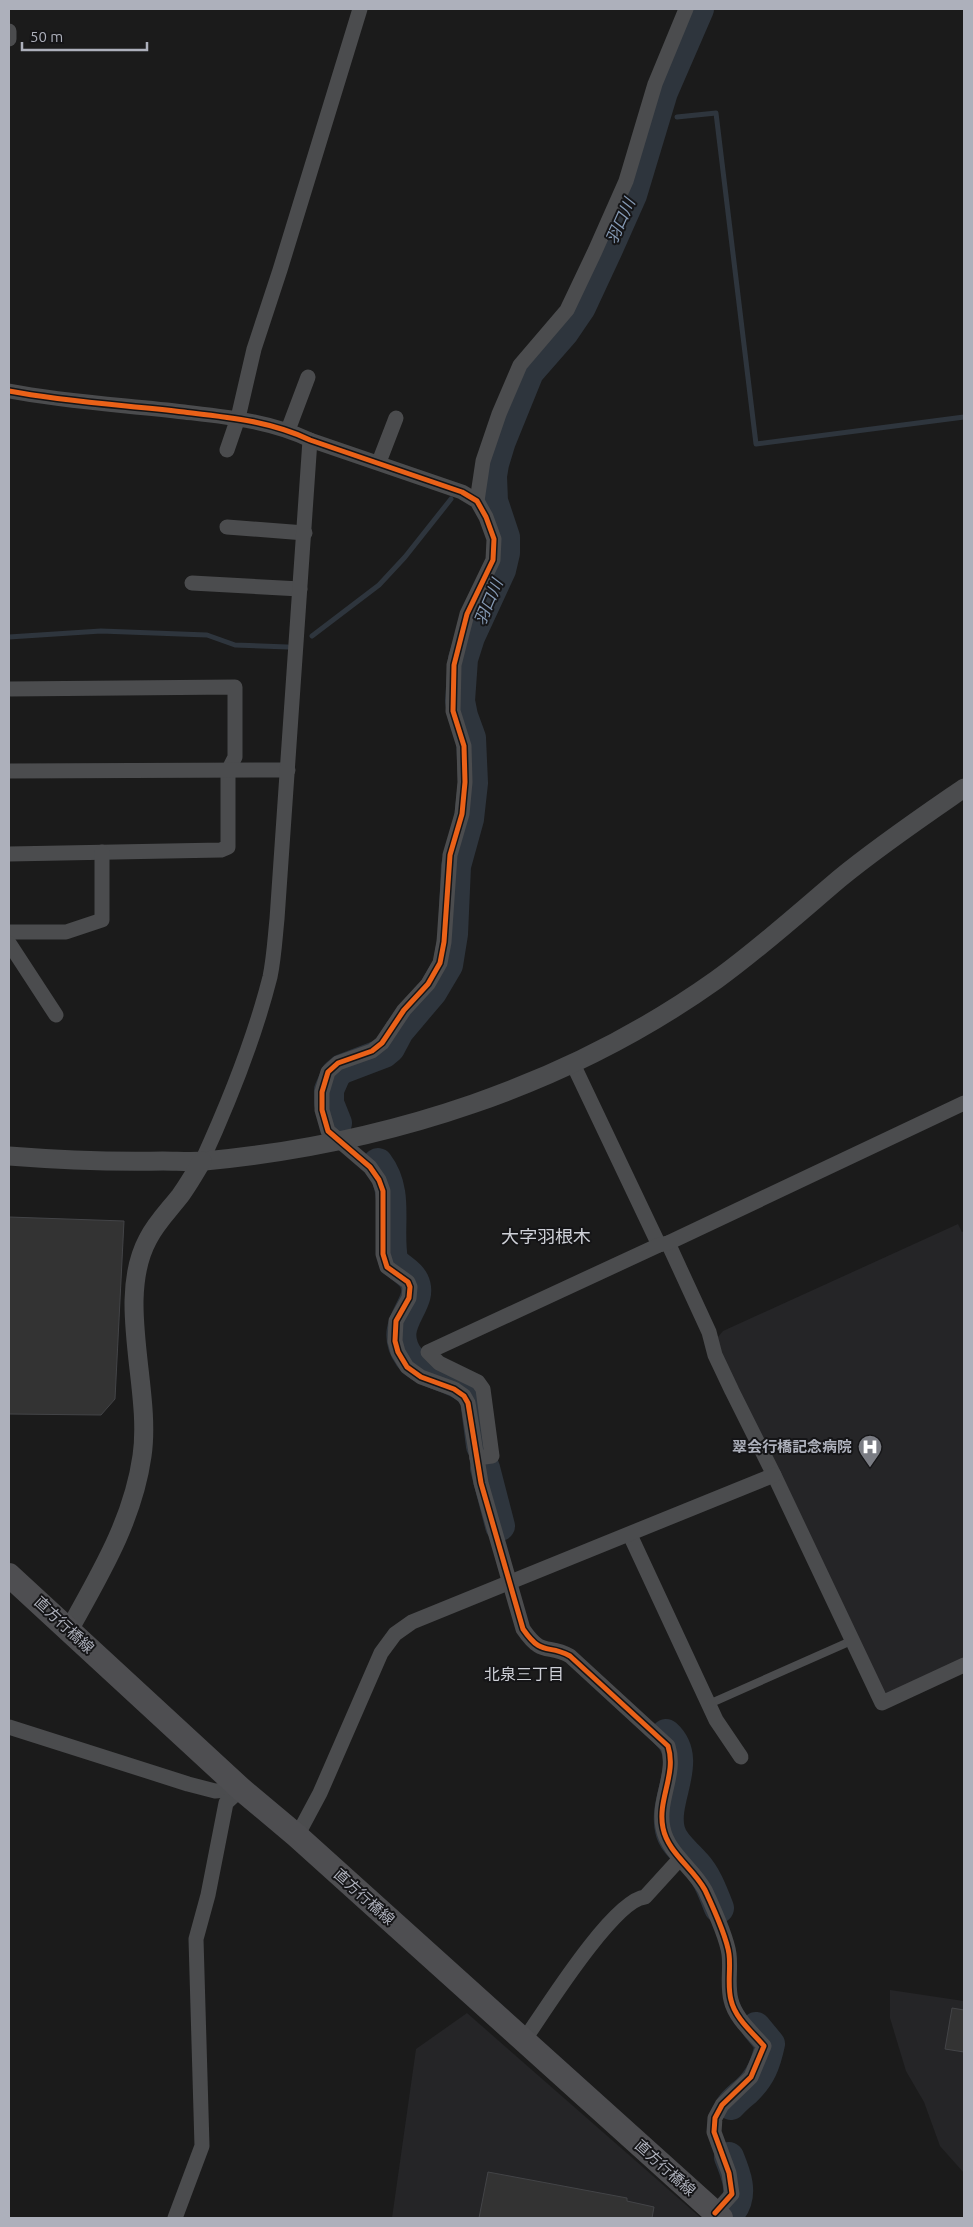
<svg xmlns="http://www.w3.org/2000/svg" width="973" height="2227" viewBox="0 0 973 2227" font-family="Ubuntu,'Noto Sans JP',sans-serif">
<rect width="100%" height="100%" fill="#1b1b1b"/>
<g fill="#252527">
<polygon points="958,1224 962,1232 964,1231 964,1659 889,1695 880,1689 724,1367 717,1338 723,1331"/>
<polygon points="890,1990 964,2001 964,2173 940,2146 924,2102 906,2071 890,2018"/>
<polygon points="467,2013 701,2218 392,2218 416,2049"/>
</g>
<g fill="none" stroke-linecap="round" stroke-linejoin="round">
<g stroke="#2e353d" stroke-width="5">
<polyline points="677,117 716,113 756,444 964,417"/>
<polyline points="312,636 379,585 405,557 451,499"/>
<polyline points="9,637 101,631 207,635 235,645 288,647"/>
</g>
<g stroke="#2e353d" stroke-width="30">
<polyline points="337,1123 329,1103 329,1090 336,1074 342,1069 384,1053 390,1048 399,1031 432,992 448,965 453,934 456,866 469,819 473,783 471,738 463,716 460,701 463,659 470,637 501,570 505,553 505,537 493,501 492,476 494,464 501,441 529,372 564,332 581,307 608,249 632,195 663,92 699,9"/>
<path d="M378,1163C400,1192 387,1227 393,1260C398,1268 410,1272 414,1281C426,1305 385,1323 409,1357C425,1379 464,1375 475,1400L481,1446"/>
<polyline points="485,1468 500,1526"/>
<path d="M666,1734C695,1760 662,1799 670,1830C673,1844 687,1853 696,1864C707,1876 713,1893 719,1908"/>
<path d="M731,2105C736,2099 741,2095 746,2091C761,2077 766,2063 770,2044L756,2027"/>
<path d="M729,2157C736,2174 744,2194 732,2210"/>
</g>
</g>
<g fill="#333" stroke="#434447">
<polygon points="9,1217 124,1221 115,1399 101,1415 9,1414"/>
<polygon points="952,2008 964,2010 964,2052 945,2049"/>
<polygon points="488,2172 627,2198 627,2201 654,2207 652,2218 479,2218"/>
</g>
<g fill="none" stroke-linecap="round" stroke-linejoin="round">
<polyline stroke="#4b4c4e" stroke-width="8" points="709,1704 851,1641"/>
<g stroke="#4b4c4e" stroke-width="15">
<polyline points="9,31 9,39"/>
<path d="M9,391C66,402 125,405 184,412C227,417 270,421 310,440L462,492L477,501L486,517L494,539L493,560L467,614L454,665L453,711L464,746L465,782L462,814L450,855L444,942L440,963L428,984L404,1010L382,1043L372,1051L338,1063L328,1072L322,1092V1110L328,1131L370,1167L379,1180L383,1191V1254L387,1267L408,1282L410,1287L409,1298L396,1321L395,1341L398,1352L407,1367L421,1377L454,1389L464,1396L468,1403L481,1483L523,1629C543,1658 547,1643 570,1656L668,1746C677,1774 657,1800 663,1828C668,1853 693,1868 705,1890C712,1905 727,1939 729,1954C731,1969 727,1985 731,2000C735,2018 752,2032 764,2046L751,2077L722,2105L715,2118L714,2132L729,2173L732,2194L715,2213"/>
<polyline points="288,430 308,377"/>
<polyline points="227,450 238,418 254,349 280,270 360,9"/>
<polyline points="379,462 396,418"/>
<polyline points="477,501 483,461 499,414 520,365 567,310 595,251 626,181 655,84 686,9"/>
<polyline points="227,527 305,533"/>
<polyline points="192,583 300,589"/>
<polyline points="9,689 235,687 235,757 228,771 228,847 221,850 9,854"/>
<polyline points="9,771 288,770"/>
<polyline points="9,932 66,932 102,920 102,852"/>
<polyline points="9,943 56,1015"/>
<polyline points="572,1062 659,1245"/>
<path d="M202,1161C229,1102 254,1040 270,977C274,958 275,938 277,919L310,440"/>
<polyline points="668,1243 709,1332 715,1355 732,1391 774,1475 882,1703 964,1665"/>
<polyline points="477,1458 492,1456 483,1389 478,1382 439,1363 428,1352 659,1245 668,1243 964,1103"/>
<polyline points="630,1535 716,1720 741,1757"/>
<polyline points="9,1727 188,1784 215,1791 241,1789"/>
<polyline points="297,1836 320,1793 381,1653 395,1634 412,1622 774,1475"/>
<path d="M523,2042C543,2013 613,1900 645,1897L676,1863"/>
<polyline points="175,2218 202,2146 196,1939 208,1895 226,1803 241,1789"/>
</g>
<g stroke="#4b4c4e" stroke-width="19">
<path d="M9,1156C60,1160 111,1162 163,1161C177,1161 191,1162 205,1161C387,1144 567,1086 716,980C759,949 799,913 839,879C879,846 922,817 964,788"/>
<path d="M69,1630C100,1574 133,1520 142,1456C152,1389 115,1300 148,1239C156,1223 169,1210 180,1196C188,1185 195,1173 202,1161"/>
</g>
<polyline stroke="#4e4e51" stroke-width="24" points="9,1575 241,1789 297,1836 721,2218"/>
<defs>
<path id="cycleway" d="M9,391C66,402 125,405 184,412C227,417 270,421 310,440L462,492L477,501L486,517L494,539L493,560L467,614L454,665L453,711L464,746L465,782L462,814L450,855L444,942L440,963L428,984L404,1010L382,1043L372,1051L338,1063L328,1072L322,1092V1110L328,1131L370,1167L379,1180L383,1191V1254L387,1267L408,1282L410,1287L409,1298L396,1321L395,1341L398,1352L407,1367L421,1377L454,1389L464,1396L468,1403L481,1483L523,1629C543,1658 547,1643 570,1656L668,1746C677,1774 657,1800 663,1828C668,1853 693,1868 705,1890C712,1905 727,1939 729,1954C731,1969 727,1985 731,2000C735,2018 752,2032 764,2046L751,2077L722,2105L715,2118L714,2132L729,2173L732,2194L715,2213"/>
</defs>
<use href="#cycleway" stroke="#151517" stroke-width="8"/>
<use href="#cycleway" stroke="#ea6118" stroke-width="5"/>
</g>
<defs>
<symbol id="hospital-pin" viewBox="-11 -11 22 30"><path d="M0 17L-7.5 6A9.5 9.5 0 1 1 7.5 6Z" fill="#7a7c83" stroke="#151517"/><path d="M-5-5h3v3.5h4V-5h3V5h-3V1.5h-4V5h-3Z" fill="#fff"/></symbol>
</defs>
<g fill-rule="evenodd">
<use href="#hospital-pin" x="856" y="1433" width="28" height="38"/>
</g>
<g text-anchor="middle" stroke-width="4" stroke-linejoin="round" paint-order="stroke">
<g font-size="15" font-weight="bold" fill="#adb0bb" stroke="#151517" text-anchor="end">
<text x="852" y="1452">翠会行橋記念病院</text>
</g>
<g font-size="15" fill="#adb0bb" stroke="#151517">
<text transform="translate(64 1625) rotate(43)" y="5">直方行橋線</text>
<text transform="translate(364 1897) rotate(42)" y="5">直方行橋線</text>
<text transform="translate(665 2168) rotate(42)" y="5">直方行橋線</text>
</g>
<g font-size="16" font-style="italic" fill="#859ab5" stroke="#151517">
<text transform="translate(620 221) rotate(-66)" y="6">羽口川</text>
<text transform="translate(488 602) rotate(-67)" y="6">羽口川</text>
</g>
<g font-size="16" fill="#ced0d7" stroke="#151517">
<text x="524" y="1680">北泉三丁目</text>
</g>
<g font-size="18" fill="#ced0d7" stroke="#151517">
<text x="546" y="1243">大字羽根木</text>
</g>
</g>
<rect width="973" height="2227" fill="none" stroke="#adb0bb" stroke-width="20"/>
<path d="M22 42v8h125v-8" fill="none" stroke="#adb0bb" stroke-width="2.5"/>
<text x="30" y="42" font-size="15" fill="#adb0bb" stroke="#151517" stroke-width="4" paint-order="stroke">50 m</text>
</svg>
